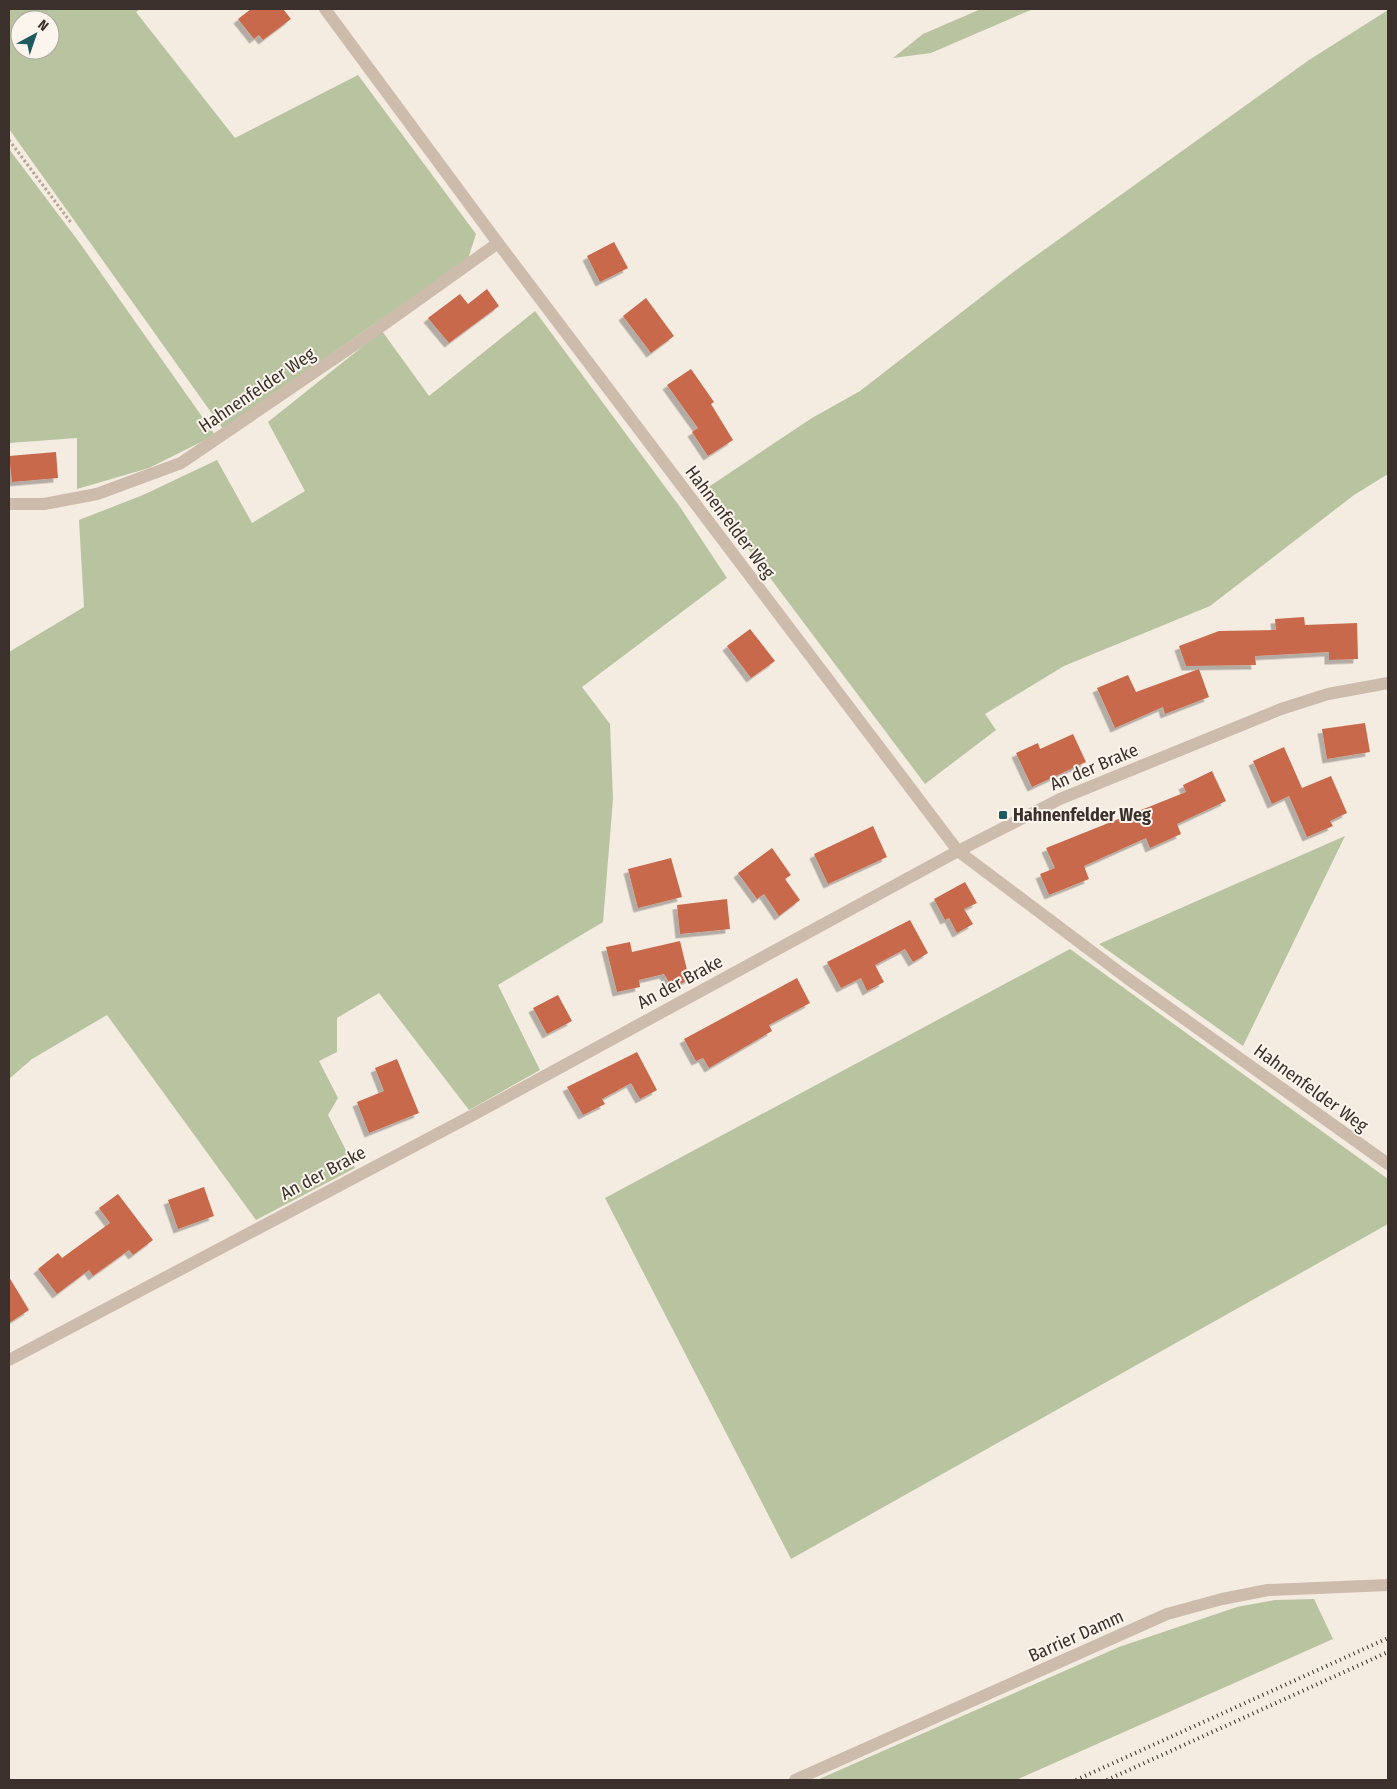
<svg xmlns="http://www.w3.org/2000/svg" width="1397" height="1789" viewBox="0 0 1397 1789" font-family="'Fira Sans Condensed',sans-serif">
<defs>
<filter id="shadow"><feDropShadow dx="-4.5" dy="4.5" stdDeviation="0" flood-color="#0004"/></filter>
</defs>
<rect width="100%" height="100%" fill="#f4ebe1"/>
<g fill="#b8c4a0" fill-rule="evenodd">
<path d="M9,9H140L136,12L235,138L358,75L476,234L468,259L223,429L9,129ZM20,20H50V50H20Z"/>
<polygon points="981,9 1033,9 931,53 893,58 923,34"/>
<polygon points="1388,10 1388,474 1354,495 1210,606 1064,666 985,714 996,730 925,784 704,490 812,418 860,391 1016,270 1309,60"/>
<polygon points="9,149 79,242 215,435 149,468 77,489 77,438 9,443"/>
<polygon points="535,311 680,507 727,578 582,687 610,724 613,799 603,922 498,985 540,1070 469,1110 379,993 337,1018 337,1052 319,1061 338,1098 328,1115 355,1168 256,1220 107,1015 32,1059 9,1079 9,652 84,607 79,520 143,495 217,460 252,523 305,491 268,422 382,331 429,396"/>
<polygon points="1345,836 1243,1046 1099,944"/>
<polygon points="1070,949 1388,1179 1388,1224 791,1559 605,1198"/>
<polygon points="1314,1599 1333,1639 1016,1780 817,1780 1119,1647 1237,1607 1275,1600"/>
</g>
<g fill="#c8694b" filter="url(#shadow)">
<polygon points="251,9 283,9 291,19 263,40 259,35 254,39 238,19"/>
<polygon points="614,242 628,268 600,282 587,256"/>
<polygon points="487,289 499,306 449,343 428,318 460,294 468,304"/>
<polygon points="646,298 674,336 651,353 623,316"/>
<polygon points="691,369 714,402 711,404 733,440 708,456 692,432 698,428 667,385"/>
<polygon points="56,452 58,478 12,482 9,456"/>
<polygon points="1304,617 1305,625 1357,623 1358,659 1329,660 1329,652 1255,656 1256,665 1186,666 1179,646 1219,631 1276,630 1275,619"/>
<polygon points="750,629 775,661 751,678 727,646"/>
<polygon points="1199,669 1209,697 1165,714 1163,707 1115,728 1097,688 1128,675 1136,692"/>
<polygon points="1365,723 1370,752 1327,759 1322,729"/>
<polygon points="1073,734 1086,762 1032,787 1016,753 1038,743 1040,749"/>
<polygon points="1284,747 1302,788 1331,776 1347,813 1330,821 1333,826 1307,837 1289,796 1272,804 1253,761"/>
<polygon points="1212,771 1226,801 1177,824 1181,834 1150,848 1146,838 1084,866 1089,879 1049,895 1040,874 1055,868 1046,848 1186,792 1183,785"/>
<polygon points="873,826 887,857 828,884 814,854"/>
<polygon points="772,848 791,875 785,879 800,900 779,916 764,894 757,899 738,873"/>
<polygon points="671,858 682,897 638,908 628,869"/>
<polygon points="965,882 977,903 964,909 973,924 957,933 949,918 945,920 934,899"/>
<polygon points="727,899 730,929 680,934 677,905"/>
<polygon points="910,920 928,953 913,962 905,949 875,965 884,982 867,991 861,978 841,988 827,962"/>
<polygon points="680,941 687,970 692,977 673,989 664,974 639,980 640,987 617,992 606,947 630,942 632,952"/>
<polygon points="797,978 810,1003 769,1025 772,1031 709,1068 703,1058 696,1061 684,1039"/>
<polygon points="558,995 572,1021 547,1034 533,1008"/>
<polygon points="637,1052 657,1090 640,1099 631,1083 602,1099 605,1104 583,1115 567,1087"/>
<polygon points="397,1059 419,1113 369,1133 357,1102 384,1091 375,1068"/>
<polygon points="204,1187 214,1216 178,1229 168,1200"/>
<polygon points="118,1194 153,1240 133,1255 129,1250 93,1276 89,1270 57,1294 38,1269 58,1253 62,1258 110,1223 99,1208"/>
<polygon points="9,1277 29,1310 9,1323"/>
</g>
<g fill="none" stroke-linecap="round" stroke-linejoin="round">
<polyline stroke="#b9a596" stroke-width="3" stroke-dasharray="2.5 2.5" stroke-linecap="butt" points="9,140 72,224"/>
<g stroke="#cdbbac" stroke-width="12">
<polyline points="325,9 498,243 958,851 1127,978 1388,1164"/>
<polyline points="9,504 44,504 97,494 181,463 369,335 498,243"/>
<polyline points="9,1360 473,1115 958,851 1060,799 1281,709 1328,694 1388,683"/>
<polyline points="795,1780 1167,1614 1222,1599 1268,1590 1388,1585"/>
</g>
<g stroke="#3b302b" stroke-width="4" stroke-dasharray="1 4" stroke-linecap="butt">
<polyline points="1076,1780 1388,1638"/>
<polyline points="1107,1780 1388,1652"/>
</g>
</g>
<rect fill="#1f5a5e" stroke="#fbf5ee" stroke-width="2" x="998" y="810" width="10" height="10" rx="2.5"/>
<g text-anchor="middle" stroke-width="4" stroke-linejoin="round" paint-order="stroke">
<g font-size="18" fill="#3b302b" stroke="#fbf5ee">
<text transform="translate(257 390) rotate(-34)" y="6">Hahnenfelder Weg</text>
<text transform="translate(730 522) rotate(53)" y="6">Hahnenfelder Weg</text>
<text transform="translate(1094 767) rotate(-23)" y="6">An der Brake</text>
<text transform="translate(680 982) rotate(-28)" y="6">An der Brake</text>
<text transform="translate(1311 1088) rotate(36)" y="6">Hahnenfelder Weg</text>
<text transform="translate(323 1173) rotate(-28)" y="6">An der Brake</text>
<text transform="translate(1076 1636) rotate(-24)" y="6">Barrier Damm</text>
</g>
<g font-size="18" font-weight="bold" fill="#3b302b" stroke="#fbf5ee" text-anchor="start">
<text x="1013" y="821">Hahnenfelder Weg</text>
</g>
</g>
<rect width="1397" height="1789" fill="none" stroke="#3b302b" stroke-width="20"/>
<g transform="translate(35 35) rotate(40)"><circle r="24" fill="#fbf5ee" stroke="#aea6a0"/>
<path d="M0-4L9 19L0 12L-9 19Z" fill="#1f5a5e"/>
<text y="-8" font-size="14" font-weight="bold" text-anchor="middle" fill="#3b302b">N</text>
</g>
</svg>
